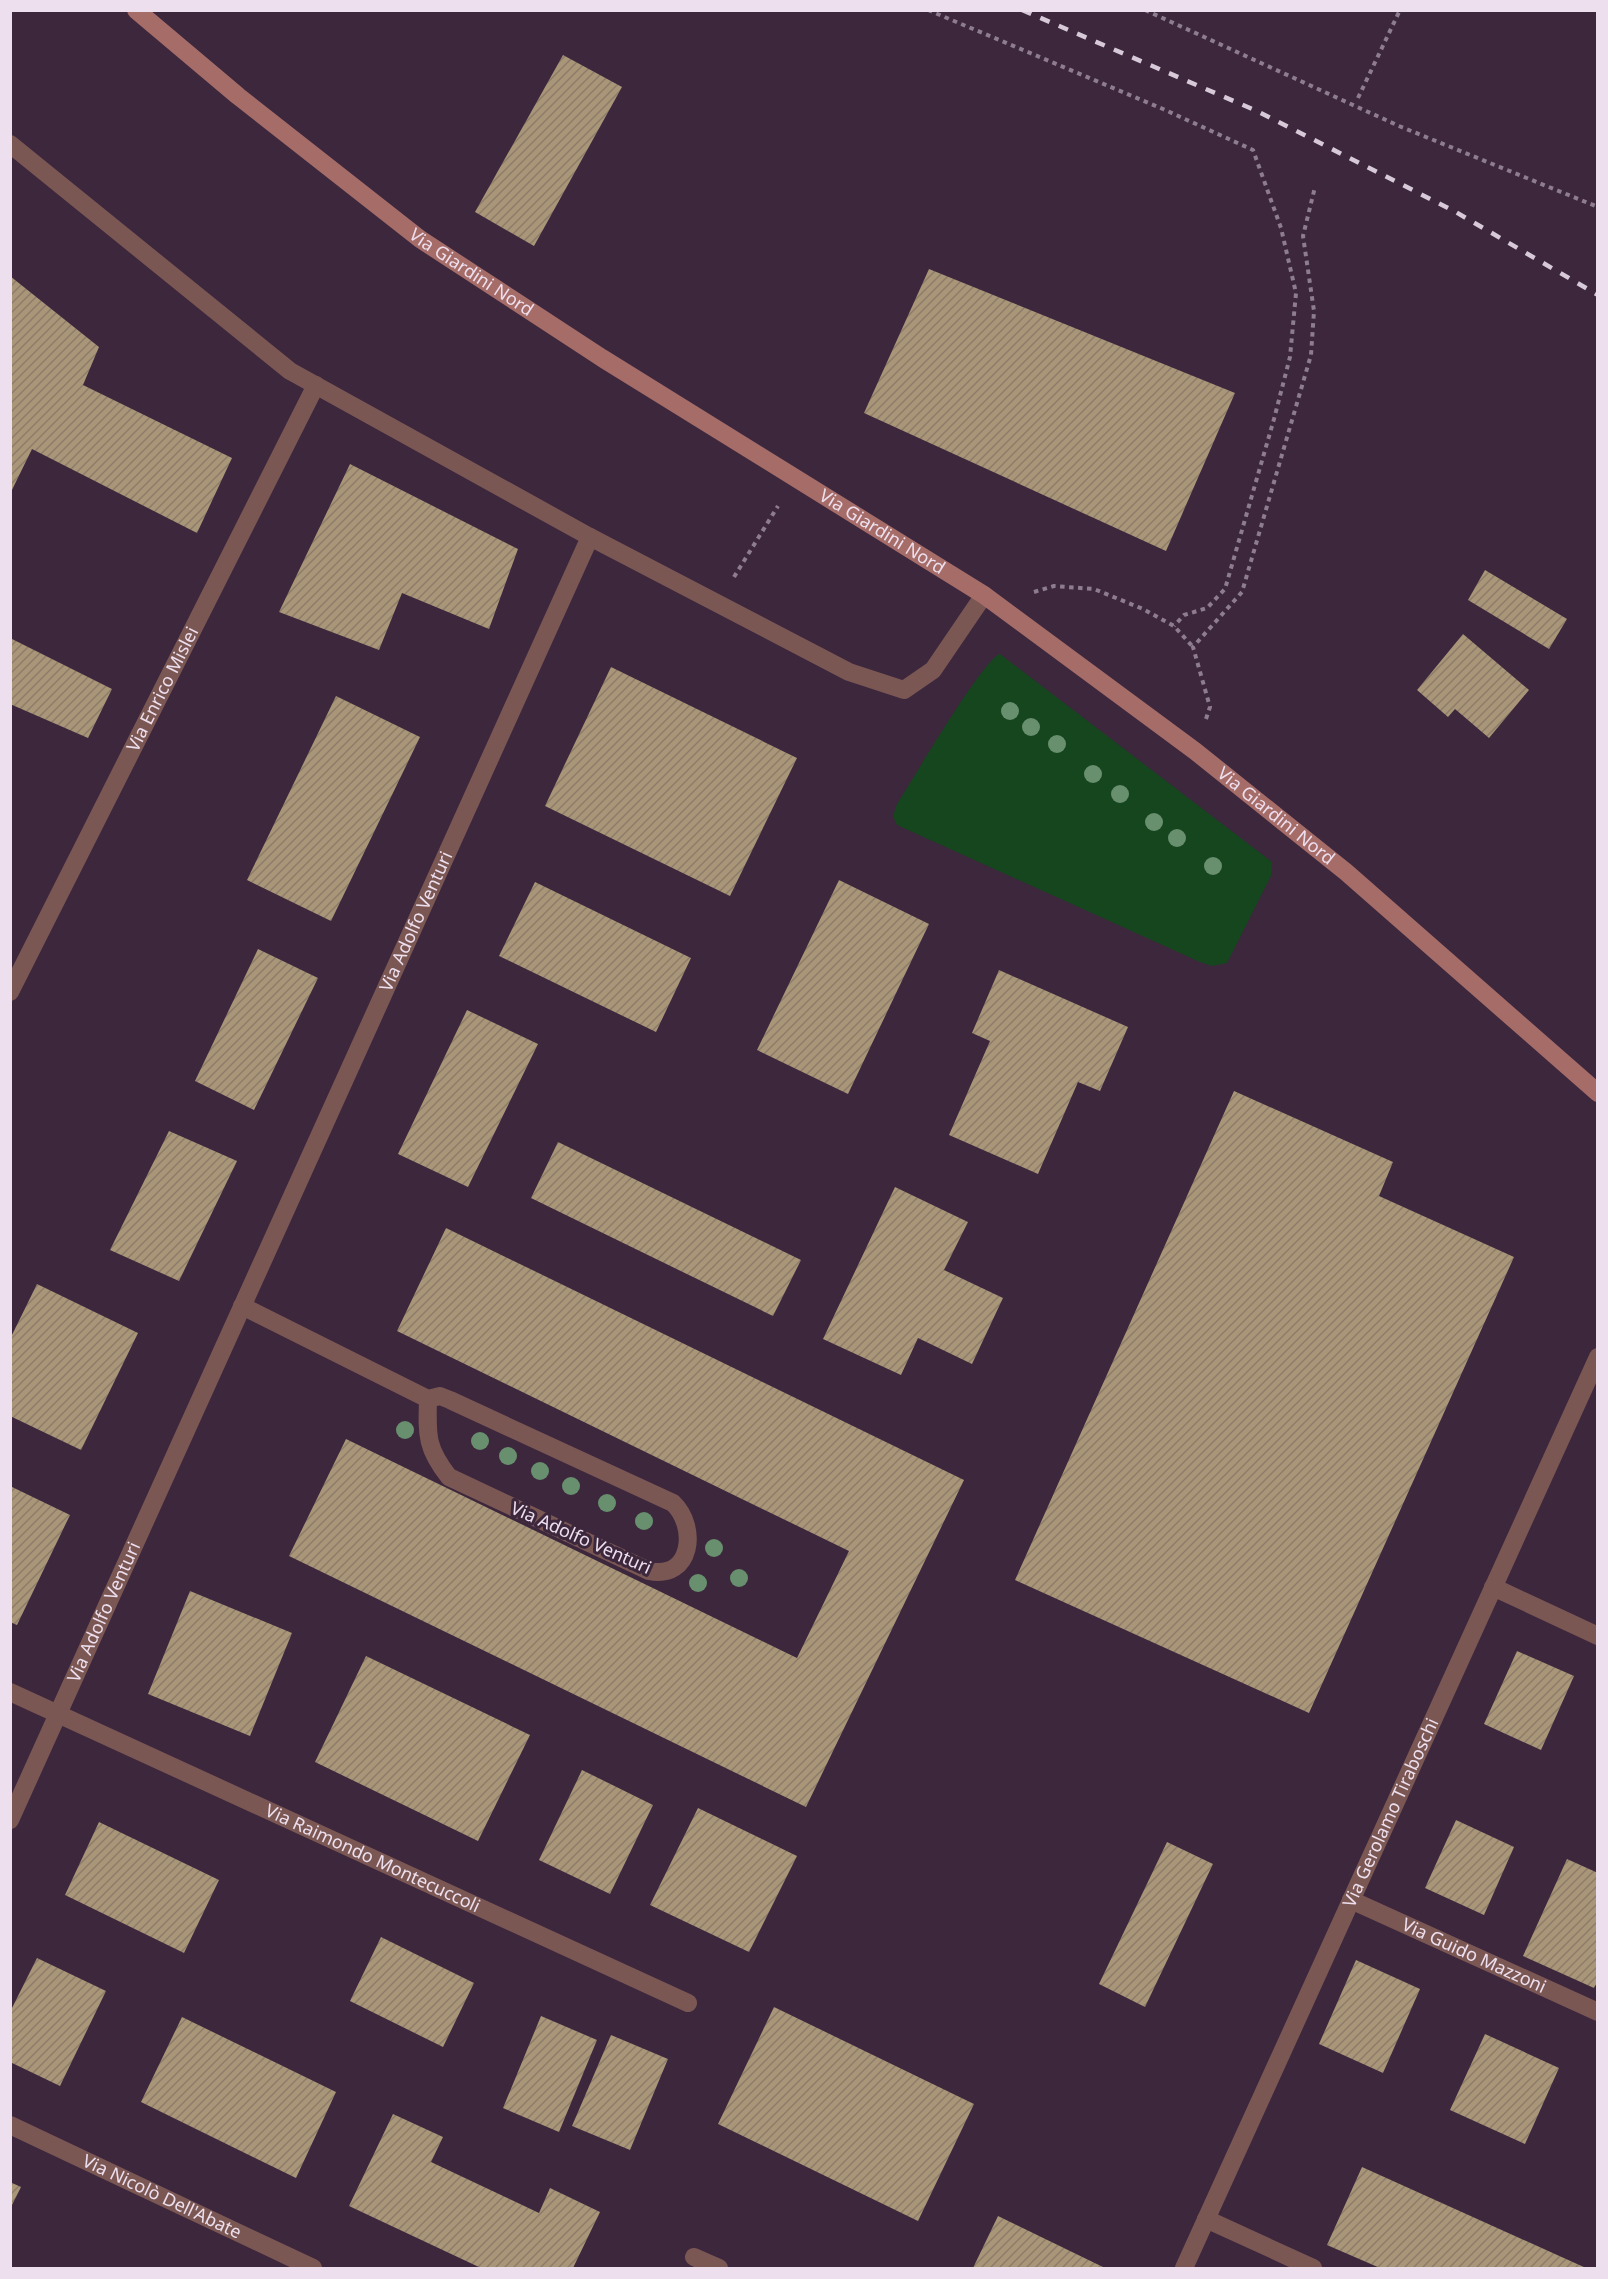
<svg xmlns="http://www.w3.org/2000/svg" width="1608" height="2279" viewBox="0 0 1608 2279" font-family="'Noto Sans',sans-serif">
<defs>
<pattern id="building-hatch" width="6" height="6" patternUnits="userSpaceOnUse" patternTransform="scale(1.5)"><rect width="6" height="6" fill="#a99577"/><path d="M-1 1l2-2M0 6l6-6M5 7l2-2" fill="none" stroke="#8c7c69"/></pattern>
</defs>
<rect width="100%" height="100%" fill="#3c273d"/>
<path fill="#16461e" d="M1000,654L1272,862L1271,876L1227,963L1212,966L1200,962L897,825L893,816L897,804C912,781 983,659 1000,654Z"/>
<g fill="url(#building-hatch)">
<polygon points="563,55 622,87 534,246 475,212"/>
<polygon points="929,269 1235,393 1166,551 864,413"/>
<polygon points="10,276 99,347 83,385 232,458 197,533 32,449 10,494"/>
<polygon points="350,464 518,549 489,629 402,593 379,650 279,612"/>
<polygon points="1485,570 1567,619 1549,649 1468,600"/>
<polygon points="1463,634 1529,690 1489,738 1455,709 1448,717 1417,690"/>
<polygon points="10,638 112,689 88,738 10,704"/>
<polygon points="611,667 797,758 730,896 545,806"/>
<polygon points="336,696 420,737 331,921 247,880"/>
<polygon points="839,880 929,924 848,1094 757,1050"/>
<polygon points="535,882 691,958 656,1032 499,956"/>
<polygon points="258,949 318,978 254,1110 195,1081"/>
<polygon points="999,970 1128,1027 1100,1091 1078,1082 1038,1174 949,1135 990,1041 972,1033"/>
<polygon points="467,1010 538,1044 468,1187 398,1154"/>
<polygon points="1234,1091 1393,1162 1379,1196 1514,1257 1309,1713 1015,1580"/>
<polygon points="169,1131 237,1161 179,1281 110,1250"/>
<polygon points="558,1142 801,1260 773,1316 531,1198"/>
<polygon points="895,1187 968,1222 944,1270 1003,1298 972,1364 918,1338 901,1375 823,1339"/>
<polygon points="446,1228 964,1480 806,1807 289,1556 346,1439 797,1658 849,1551 397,1331"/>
<polygon points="37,1284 138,1333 81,1450 10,1416 10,1339"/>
<polygon points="10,1486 70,1515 17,1625 10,1622"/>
<polygon points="190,1591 292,1633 250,1736 148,1694"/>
<polygon points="1517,1651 1574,1676 1541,1750 1484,1724"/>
<polygon points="366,1656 530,1735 478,1841 315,1762"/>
<polygon points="582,1770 653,1805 610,1894 539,1860"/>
<polygon points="698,1808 797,1856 749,1952 650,1905"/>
<polygon points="1456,1820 1514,1847 1484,1915 1425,1888"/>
<polygon points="99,1822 219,1880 184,1953 65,1895"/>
<polygon points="1167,1842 1213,1864 1145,2007 1099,1984"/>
<polygon points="1567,1859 1598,1873 1598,1981 1594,1988 1523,1956"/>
<polygon points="381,1937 474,1983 443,2047 350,2001"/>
<polygon points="37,1958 106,1991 60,2086 10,2062 10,2012"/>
<polygon points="1356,1960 1420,1989 1383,2073 1319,2044"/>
<polygon points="774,2007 974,2104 918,2221 718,2124"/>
<polygon points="541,2016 597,2040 559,2132 503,2108"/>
<polygon points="182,2017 336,2092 296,2178 141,2102"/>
<polygon points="1485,2034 1559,2068 1525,2144 1450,2110"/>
<polygon points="611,2035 668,2059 630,2150 572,2126"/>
<polygon points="393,2114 443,2137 431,2162 539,2213 550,2188 600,2212 573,2268 481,2268 349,2206"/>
<polygon points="1362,2167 1586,2268 1380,2268 1327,2245"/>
<polygon points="10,2182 21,2187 10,2209"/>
<polygon points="998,2216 1105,2268 973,2268"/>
</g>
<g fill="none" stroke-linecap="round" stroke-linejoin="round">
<g stroke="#8e7c8f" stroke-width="4" stroke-dasharray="4.5 4.5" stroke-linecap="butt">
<polyline points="928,10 1163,109 1253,150 1281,228 1296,293 1290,357 1274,419 1225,589 1207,608 1184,615 1174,626"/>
<polyline points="1145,10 1399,126 1598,207"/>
<polyline points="1358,98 1400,10"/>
<polyline points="734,577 778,506"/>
<polyline points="1034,592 1054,586 1094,589 1143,609 1174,626 1193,647"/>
<polyline points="1206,719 1210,707 1193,647 1242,592 1311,355 1314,311 1303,236 1315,187"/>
</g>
<g stroke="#7b5754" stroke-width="18">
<polyline points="10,144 290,371 590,537 849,672 904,690 933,670 984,595"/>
<path id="s1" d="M10,992L316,385"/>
<path d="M242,1306L428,1399C427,1435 426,1448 449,1477L649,1571C692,1580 698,1527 673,1503L450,1400L440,1396L428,1399"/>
<polyline points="1493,1587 1598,1636"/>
<path id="s2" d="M10,1692L688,2003"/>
<path id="s3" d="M10,1820L590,537"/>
<path id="s4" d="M1351,1900L1598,2012"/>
<path id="s5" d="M10,2125L313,2268"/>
<polyline points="1206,2219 1313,2268"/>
<polyline points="694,2257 719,2268"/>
<path id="s6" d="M1184,2268L1598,1357"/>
</g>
<path stroke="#a56c68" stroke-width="18" id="s7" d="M136,10L238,96L420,239L602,358L984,595L1195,751L1346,872L1598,1093"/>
<polyline stroke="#d7c9d8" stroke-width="4.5" stroke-dasharray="10 10" stroke-linecap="butt" points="1022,10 1257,111 1454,211 1598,295"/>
</g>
<g fill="#688f6e">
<circle cx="1010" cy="711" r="9"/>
<circle cx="1031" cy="727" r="9"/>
<circle cx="1057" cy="744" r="9"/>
<circle cx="1093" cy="774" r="9"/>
<circle cx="1120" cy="794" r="9"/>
<circle cx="1154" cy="822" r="9"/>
<circle cx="1177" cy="838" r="9"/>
<circle cx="1213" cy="866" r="9"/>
<circle cx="405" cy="1430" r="9"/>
<circle cx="480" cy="1441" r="9"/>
<circle cx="508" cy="1456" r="9"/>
<circle cx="540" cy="1471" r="9"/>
<circle cx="571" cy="1486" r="9"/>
<circle cx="607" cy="1503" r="9"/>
<circle cx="644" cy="1521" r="9"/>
<circle cx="714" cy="1548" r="9"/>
<circle cx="739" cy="1578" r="9"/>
<circle cx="698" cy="1583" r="9"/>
</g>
<g text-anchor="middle" stroke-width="6" stroke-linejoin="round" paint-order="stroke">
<g font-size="18" fill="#eddfee" stroke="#3c273d">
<text dy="6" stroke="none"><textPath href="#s7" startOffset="426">Via Giardini Nord</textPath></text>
<text dy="6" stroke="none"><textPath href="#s7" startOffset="912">Via Giardini Nord</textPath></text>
<text dy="6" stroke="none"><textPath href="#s1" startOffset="339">Via Enrico Mislei</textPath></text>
<text dy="6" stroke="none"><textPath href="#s7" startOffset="1398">Via Giardini Nord</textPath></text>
<text dy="6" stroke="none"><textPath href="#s3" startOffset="986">Via Adolfo Venturi</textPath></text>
<text transform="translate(581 1538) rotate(24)" y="6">Via Adolfo Venturi</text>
<text dy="6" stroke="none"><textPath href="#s3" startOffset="228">Via Adolfo Venturi</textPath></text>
<text dy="6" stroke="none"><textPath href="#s6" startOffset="500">Via Gerolamo Tiraboschi</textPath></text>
<text dy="6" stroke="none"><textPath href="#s2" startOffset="399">Via Raimondo Montecuccoli</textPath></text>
<text dy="6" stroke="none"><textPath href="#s4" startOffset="135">Via Guido Mazzoni</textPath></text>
<text dy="6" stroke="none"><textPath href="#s5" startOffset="168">Via Nicolò Dell'Abate</textPath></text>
</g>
</g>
<rect width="1608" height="2279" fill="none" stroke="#eddfee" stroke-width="24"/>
</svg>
